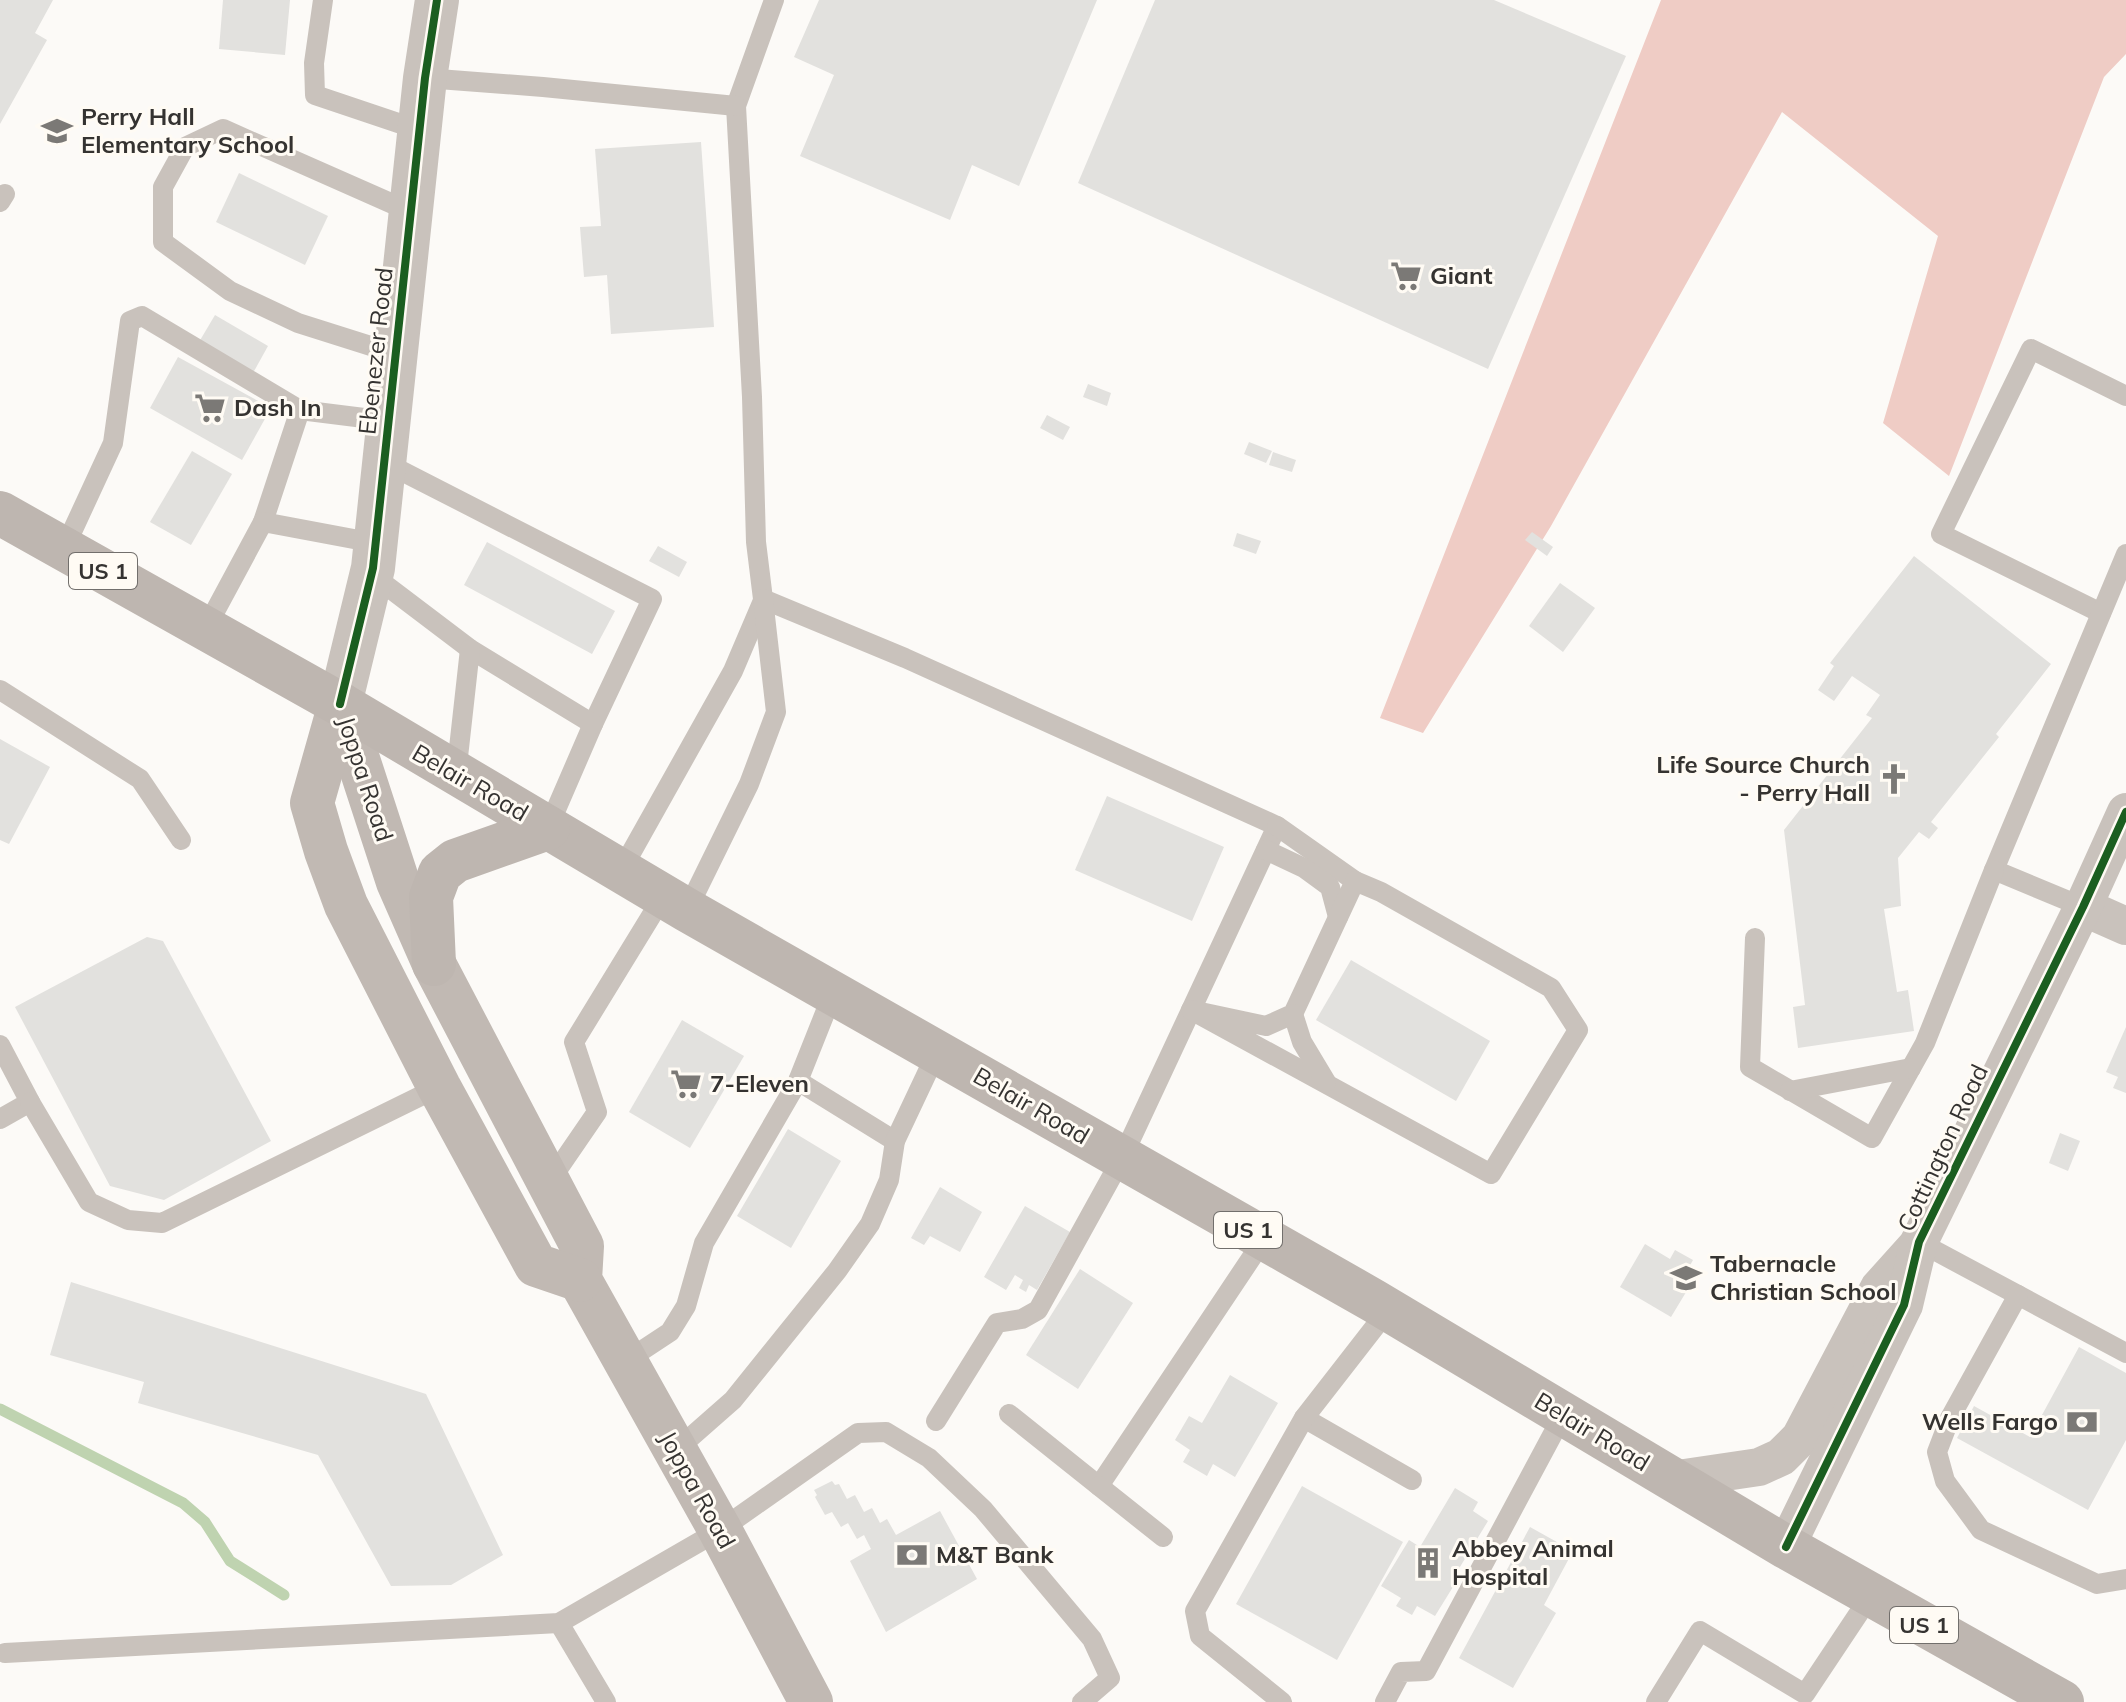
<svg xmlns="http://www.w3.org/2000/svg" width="2126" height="1702" viewBox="0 0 2126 1702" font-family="Mulish,sans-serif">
<rect width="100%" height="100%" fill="#fcfaf7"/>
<polygon fill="#efccc5" points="1661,0 2126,0 2126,54 2104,77 1949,476 1883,423 1938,236 1782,112 1551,526 1423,733 1380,718"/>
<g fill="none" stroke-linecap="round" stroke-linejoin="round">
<polyline stroke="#bfd3b0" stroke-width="11" points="0,1409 183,1503 205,1522 230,1561 284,1595"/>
</g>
<g fill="#e2e1de">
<polygon points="0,0 53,0 35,33 47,40 0,124"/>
<polygon points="223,0 290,0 285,55 219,49"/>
<polygon points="819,0 1097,0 1019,186 972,165 950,220 800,156 834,75 794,57"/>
<polygon points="1155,0 1494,0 1626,56 1488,369 1078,183"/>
<polygon points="701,142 714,327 611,334 607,275 584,277 580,227 601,226 595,149"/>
<polygon points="239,173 328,216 305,265 216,222"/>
<polygon points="215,315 268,346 253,373 199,342"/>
<polygon points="178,357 271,408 242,460 150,408"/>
<polygon points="1088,384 1111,393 1107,406 1083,397"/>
<polygon points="1047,415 1070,427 1063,440 1040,428"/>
<polygon points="1249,442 1272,451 1266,463 1244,454"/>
<polygon points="192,451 232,474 191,545 150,522"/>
<polygon points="1273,452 1296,460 1292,472 1269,465"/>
<polygon points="1532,532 1553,547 1547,556 1525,540"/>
<polygon points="1237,533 1261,541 1256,554 1233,546"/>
<polygon points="487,542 615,611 592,654 464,585"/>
<polygon points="658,546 687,562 679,577 649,561"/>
<polygon points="1914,556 2051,664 1996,734 1999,737 1931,822 1938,828 1929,839 1919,832 1898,858 1901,906 1884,909 1897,992 1908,990 1914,1031 1798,1048 1793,1007 1805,1005 1784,830 1872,718 1866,715 1880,695 1852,676 1834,701 1818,690 1834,666 1830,663"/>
<polygon points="1560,583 1595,608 1563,652 1529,626"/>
<polygon points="0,739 50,767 9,844 0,840"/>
<polygon points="1107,796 1224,847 1192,921 1075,870"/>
<polygon points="147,937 163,941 271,1141 164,1200 110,1186 15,1007"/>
<polygon points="1351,960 1490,1041 1456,1101 1316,1020"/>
<polygon points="682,1020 744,1056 690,1148 629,1112"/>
<polygon points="2126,1027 2126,1093 2113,1088 2118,1077 2106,1072"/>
<polygon points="788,1129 841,1161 791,1248 737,1216"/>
<polygon points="2060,1133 2080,1141 2068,1171 2049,1163"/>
<polygon points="940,1187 982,1212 960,1252 930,1236 924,1245 911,1238"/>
<polygon points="1025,1206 1070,1232 1037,1290 1029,1285 1026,1292 1019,1288 1023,1280 1015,1275 1006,1290 984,1277"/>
<polygon points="1645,1244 1670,1259 1675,1250 1693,1260 1688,1269 1697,1274 1671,1317 1620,1287"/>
<polygon points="1080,1269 1133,1303 1078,1389 1026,1355"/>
<polygon points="71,1282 426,1394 503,1555 451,1585 391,1586 318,1455 138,1403 144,1382 50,1355"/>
<polygon points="2079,1347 2126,1373 2126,1440 2088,1510 1957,1438 1974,1406 2030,1437"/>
<polygon points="1230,1375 1278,1403 1235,1477 1213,1464 1207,1476 1183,1462 1190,1450 1175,1440 1189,1416 1202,1423"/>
<polygon points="832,1481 835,1485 839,1484 847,1499 855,1495 864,1512 872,1508 880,1523 887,1519 896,1535 940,1511 977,1579 886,1632 850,1561 871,1549 864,1535 857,1539 848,1523 841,1527 832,1512 825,1515 815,1497 817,1495 814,1490"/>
<polygon points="1302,1486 1403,1542 1337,1660 1236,1604"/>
<polygon points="1455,1488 1478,1502 1473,1511 1488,1521 1452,1580 1456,1582 1435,1616 1417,1606 1412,1615 1396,1606 1401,1598 1381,1586 1409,1540 1420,1547"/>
<polygon points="1530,1527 1573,1551 1544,1605 1556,1613 1513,1688 1459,1658"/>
</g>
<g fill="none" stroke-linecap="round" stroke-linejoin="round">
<g stroke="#c9c2bc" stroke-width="20">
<polyline points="323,0 314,63 315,95 419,130"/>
<polyline points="774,0 736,106 752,397 756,542 763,599 905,658 1277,826 1122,1158 1038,1310 1022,1319 997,1323 936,1421"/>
<polyline points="425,78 543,87 736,106"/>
<polyline points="0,202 5,194"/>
<polyline points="396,354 298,323 230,291 163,242 163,187 185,147 223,129 411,212"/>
<polyline points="384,462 652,599 593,724 548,828"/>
<polyline points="263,522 300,410"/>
<polyline points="64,549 113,443 130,321 142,316 300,410 388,421"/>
<polyline points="371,574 470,649 593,724"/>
<polyline points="2101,613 1941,534 2031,349 2126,396"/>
<polyline points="206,628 263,522 375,543"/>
<polyline points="0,690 140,779 181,840"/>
<polyline points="456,775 470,649"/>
<polyline points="1277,826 1355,881"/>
<polyline points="1266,850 1304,868 1330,887 1338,917"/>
<polyline points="622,869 733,671 762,603"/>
<polygon points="1355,881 1381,892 1551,988 1578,1030 1491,1174 1191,1010 1266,1026 1293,1014"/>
<polyline points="2083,907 1994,870 2126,554"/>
<polyline points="687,910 749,784 776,712 763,599"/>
<polyline points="1755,938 1750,1067 1872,1138 1925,1043 1994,870"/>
<polyline points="1293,1014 1302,1042 1326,1082"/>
<polyline points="0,1045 30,1102 0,1119"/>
<polyline points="798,1081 895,1141"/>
<polyline points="1790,1091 1911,1068"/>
<polyline points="30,1102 89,1202 128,1220 162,1223 439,1087"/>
<polyline points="549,1182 597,1112 574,1042 664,895"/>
<polyline points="1919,1242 2126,1353"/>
<polyline points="2018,1295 1950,1418 1937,1452 1945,1481 1981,1530 2097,1584 2126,1579"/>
<polyline points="626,1361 670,1332 686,1306 704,1243 798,1081 833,993"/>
<polyline points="1009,1414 1099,1486 1264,1239"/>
<polyline points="1304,1418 1412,1480"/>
<polyline points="675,1451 733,1400 837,1271 870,1224 889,1180 895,1141 937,1052"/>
<polyline points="1099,1486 1163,1537"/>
<polyline points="559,1623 606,1702"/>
<polyline points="5,1653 559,1623 720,1530 858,1433 886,1432 929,1458 983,1509 1092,1639 1110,1678 1082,1702"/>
<polyline points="1282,1702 1200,1636 1195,1611 1304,1418 1388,1310"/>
<polyline points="1385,1702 1401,1672 1426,1671 1563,1415"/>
<polyline points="1656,1702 1700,1631 1805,1694 1871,1595"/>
</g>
<g stroke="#c9c2bc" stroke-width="38">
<polyline points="2083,907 2126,926"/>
<polyline points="1671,1480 1759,1467 1781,1457 1800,1438 1879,1288 1915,1248"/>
<polyline points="1786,1547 1904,1305 1919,1242 2083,907 2126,812"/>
</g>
<polyline stroke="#c9c2bc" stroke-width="44" points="340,704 373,568 425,78 437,0"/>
<g stroke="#c1b9b3" stroke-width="44">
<polyline points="340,704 398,882 434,964 582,1246 580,1280 720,1530 811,1702"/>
<polyline points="340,704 312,803 326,851 346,905 439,1087 536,1265 580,1280"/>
</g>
<g stroke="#beb6b0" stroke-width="44">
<polyline points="0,513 340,704 687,910 1374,1301 1786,1547 2062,1702"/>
<polyline points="434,964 431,897 440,873 455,861 548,828"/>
</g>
<defs>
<g id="cycleway">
<polyline points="340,704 373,568 425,78 437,0"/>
<polyline points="1786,1547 1904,1305 1919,1242 2083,907 2126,812"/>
</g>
</defs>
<use href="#cycleway" stroke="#fffbf4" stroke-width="13"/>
<use href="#cycleway" stroke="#1b5e20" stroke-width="8"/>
</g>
<defs>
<symbol id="school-bare" viewBox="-9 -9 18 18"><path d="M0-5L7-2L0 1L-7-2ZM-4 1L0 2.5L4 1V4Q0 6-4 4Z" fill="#7b7976" stroke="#fffbf4" stroke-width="2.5" paint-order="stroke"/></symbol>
<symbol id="supermarket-bare" viewBox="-9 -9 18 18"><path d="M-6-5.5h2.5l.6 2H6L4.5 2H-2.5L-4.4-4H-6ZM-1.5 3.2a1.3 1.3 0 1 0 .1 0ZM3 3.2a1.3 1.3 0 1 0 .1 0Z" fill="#7b7976" stroke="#fffbf4" stroke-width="2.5" paint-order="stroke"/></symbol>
<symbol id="church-bare" viewBox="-9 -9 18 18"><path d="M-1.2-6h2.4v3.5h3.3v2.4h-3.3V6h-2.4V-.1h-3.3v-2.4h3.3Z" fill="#7b7976" stroke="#fffbf4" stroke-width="2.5" paint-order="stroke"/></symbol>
<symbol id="bank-bare" viewBox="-9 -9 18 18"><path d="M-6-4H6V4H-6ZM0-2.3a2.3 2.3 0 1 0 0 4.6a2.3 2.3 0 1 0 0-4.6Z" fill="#7b7976" stroke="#fffbf4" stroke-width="2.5" paint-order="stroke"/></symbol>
<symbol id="building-bare" viewBox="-9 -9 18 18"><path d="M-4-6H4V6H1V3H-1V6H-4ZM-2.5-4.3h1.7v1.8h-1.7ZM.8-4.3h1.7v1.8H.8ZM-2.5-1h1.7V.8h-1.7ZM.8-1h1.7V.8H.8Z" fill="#7b7976" stroke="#fffbf4" stroke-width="2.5" paint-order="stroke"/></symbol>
</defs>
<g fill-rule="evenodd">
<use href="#school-bare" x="35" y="109" width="44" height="44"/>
<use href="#supermarket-bare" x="1384" y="254" width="44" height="44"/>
<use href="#supermarket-bare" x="188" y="386" width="44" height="44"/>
<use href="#church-bare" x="1872" y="757" width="44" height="44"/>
<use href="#supermarket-bare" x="664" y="1062" width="44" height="44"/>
<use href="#school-bare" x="1664" y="1256" width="44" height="44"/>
<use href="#bank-bare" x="2060" y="1400" width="44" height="44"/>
<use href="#bank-bare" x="890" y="1533" width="44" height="44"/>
<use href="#building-bare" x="1406" y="1541" width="44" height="44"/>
</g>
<g text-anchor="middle" stroke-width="6" stroke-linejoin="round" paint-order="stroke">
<g fill="#fffbf4" stroke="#726f6c" stroke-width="2">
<rect x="69" y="553" width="68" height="36" rx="6"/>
<rect x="1214" y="1212" width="68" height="36" rx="6"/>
<rect x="1890" y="1607" width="68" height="36" rx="6"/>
</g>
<g font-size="22" font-weight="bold" fill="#353331">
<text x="103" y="579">US 1</text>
<text x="1248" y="1238">US 1</text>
<text x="1924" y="1633">US 1</text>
</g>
<g font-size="24" font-weight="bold" fill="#353331" stroke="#fffbf4" text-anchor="start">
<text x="81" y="125">Perry Hall<tspan x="81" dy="28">Elementary School</tspan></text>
<text x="1430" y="284">Giant</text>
<text x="234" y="416">Dash In</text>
<text x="1870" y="773" text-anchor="end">Life Source Church<tspan x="1870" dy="28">- Perry Hall</tspan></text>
<text x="710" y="1092">7-Eleven</text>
<text x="1710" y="1272">Tabernacle<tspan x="1710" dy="28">Christian School</tspan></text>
<text x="2058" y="1430" text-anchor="end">Wells Fargo</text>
<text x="1452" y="1557">Abbey Animal<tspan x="1452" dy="28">Hospital</tspan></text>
<text x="936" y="1563">M&amp;T Bank</text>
</g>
<g font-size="24" fill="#353331" stroke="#fffbf4">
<text transform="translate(376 351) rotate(-84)" y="8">Ebenezer Road</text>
<text transform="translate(365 779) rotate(72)" y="8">Joppa Road</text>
<text transform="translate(470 783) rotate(30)" y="8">Belair Road</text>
<text transform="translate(1031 1106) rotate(30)" y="8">Belair Road</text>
<text transform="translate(1943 1148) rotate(-65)" y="8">Cottington Road</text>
<text transform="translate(1592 1432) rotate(31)" y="8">Belair Road</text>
<text transform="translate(697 1490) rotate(61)" y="8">Joppa Road</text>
</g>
</g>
</svg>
